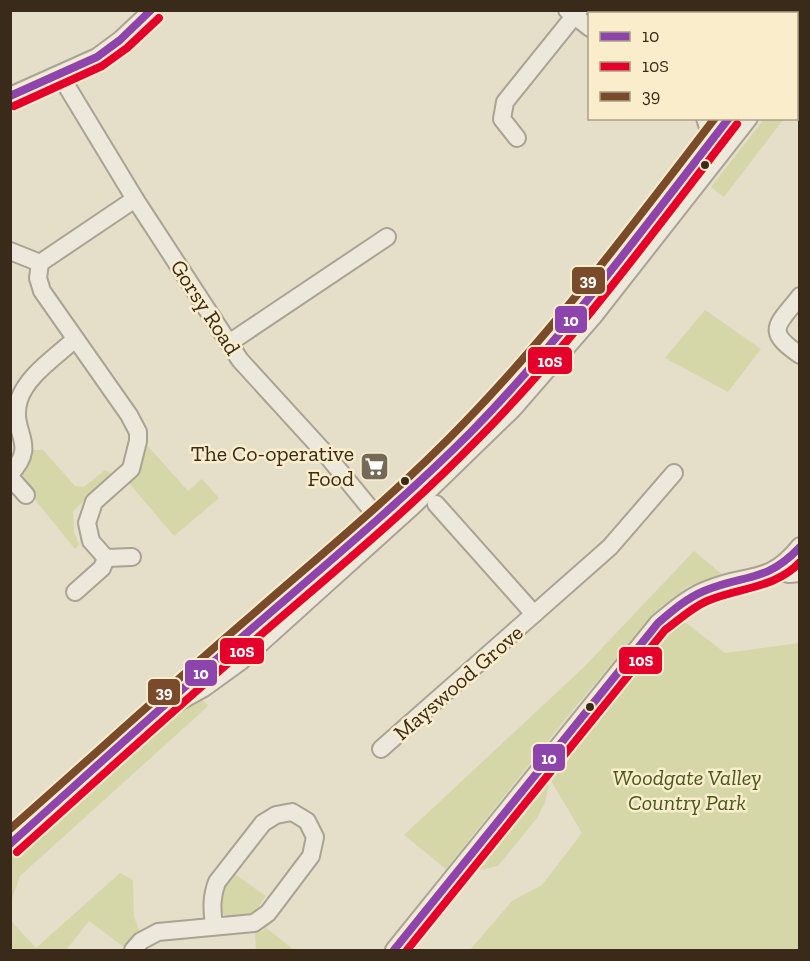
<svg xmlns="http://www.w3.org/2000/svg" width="810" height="961" viewBox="0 0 810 961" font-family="'Zilla Slab',serif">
<rect width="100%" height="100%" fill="#e5dec9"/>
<g fill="#d5d7a9">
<polygon points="764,119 783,120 724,197 711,187"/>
<polygon points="705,310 761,349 728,392 665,358"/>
<polygon points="146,444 188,491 202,479 219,498 174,536 129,483 139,468"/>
<polygon points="31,450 43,450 75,486 84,487 105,470 113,474 73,511 74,532 79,545 75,549 32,496 34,493 22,476 23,471 30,463"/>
<polygon points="694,551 722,574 687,587 657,610 576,706 446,869 404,835 584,667"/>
<polygon points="681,619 725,653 799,643 799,950 470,950 512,901 542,885 582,833 550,779 545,803 537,818 498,866 476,871"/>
<polygon points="200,698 208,705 207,707 20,876 11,901 11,852 145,733 180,704"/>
<polygon points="120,873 133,880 134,917 141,935 128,950 89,921 66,950 11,950 10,920 36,948"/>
<path d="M233,873L266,896C261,901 259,908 254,912C243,923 227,918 217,910L216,895Z"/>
<polygon points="265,927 294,950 256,950 255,933 263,931"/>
</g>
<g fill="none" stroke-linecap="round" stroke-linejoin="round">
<defs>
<g id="minor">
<polyline points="567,10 590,28"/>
<polyline points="796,30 800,26"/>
<polyline points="796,58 800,54"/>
<polyline points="60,75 135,199 240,360 324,452 383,524 385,522"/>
<polyline points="10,96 97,57 120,40 152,10"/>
<polyline points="705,118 709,131 709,143 713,146"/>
<polyline points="517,138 502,119 505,102 579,10"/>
<polyline points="10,251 40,263"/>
<path d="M800,296C777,326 764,330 800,355"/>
<polyline points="229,343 387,237"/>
<path d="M10,474C40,443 9,433 19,400C27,375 56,357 75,339"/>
<polyline points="10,477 26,495"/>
<polyline points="436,504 534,614"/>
<polyline points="132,557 106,558 91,541 87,523 94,502 131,469 138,441 138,432 129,415 42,291 38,278 40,263 135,199"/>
<polyline points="774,570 789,574 800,573"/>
<polyline points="75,592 102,568 106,558"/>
<polyline points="175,704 204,688 240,662 413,506 513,409 593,317 749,118"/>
<polyline points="381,749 610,547 674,473"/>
<path d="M10,844C95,768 178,692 264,618C343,549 428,480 499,402C581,312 654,214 729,118"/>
<path d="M133,950L141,941L158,932L254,923L268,913L311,856L315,837L307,821L292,812L276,815L263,823L217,882C211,897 212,910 214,925"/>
<path d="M394,950L658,623C674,610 689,596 709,589C749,572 768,586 800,546"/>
</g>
</defs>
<use href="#minor" stroke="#aaa293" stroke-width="20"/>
<use href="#minor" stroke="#ede8dc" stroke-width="16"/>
<defs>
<g id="bus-1">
<polyline points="10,96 97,57 120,40 151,10"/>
<path d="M10,844C87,775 163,705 241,638C318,571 398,505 471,432C565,336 646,225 729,118"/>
<path d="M394,950L658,623C672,611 687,598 704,591C745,574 766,583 800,547"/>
</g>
<g id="bus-2">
<polyline points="14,106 102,66 127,48 159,18"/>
<path d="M17,852C94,783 170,713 248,646C326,578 406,513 478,439C574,342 654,231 737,124"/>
<path d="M407,950L665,630C679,620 691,608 707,601C739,587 775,589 800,562"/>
</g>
<path id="bus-3" d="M10,829C91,758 170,685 252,615C324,552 399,491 465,422C556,328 635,222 715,118"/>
</defs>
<use href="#bus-1" stroke="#f9edcc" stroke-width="12"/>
<use href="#bus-2" stroke="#f9edcc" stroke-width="12"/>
<use href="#bus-3" stroke="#f9edcc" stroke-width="12"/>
<use href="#bus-1" stroke="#8e44ad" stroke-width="8"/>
<use href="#bus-2" stroke="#e4002b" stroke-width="8"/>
<use href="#bus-3" stroke="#7a4b2a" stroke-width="8"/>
</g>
<defs>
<symbol id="supermarket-square" viewBox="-11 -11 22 22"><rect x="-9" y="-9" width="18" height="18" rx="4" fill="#756957" stroke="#f9edcc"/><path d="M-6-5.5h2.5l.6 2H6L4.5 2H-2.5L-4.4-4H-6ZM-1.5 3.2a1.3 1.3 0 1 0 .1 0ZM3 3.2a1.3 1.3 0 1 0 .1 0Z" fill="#fff"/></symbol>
</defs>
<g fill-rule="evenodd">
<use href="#supermarket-square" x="358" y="450" width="33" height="33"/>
</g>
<g fill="#392a1a" stroke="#f9edcc" stroke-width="2">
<circle cx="705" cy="165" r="5"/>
<circle cx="405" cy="481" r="5"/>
<circle cx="590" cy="707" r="5"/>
</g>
<g text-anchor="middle" stroke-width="5" stroke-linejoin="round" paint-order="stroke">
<g font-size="22" fill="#392a1a" stroke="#f9edcc">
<text transform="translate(206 307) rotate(57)" y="8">Gorsy Road</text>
<text transform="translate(458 682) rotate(-41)" y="8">Mayswood Grove</text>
</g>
<g font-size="22" fill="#392a1a" stroke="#f9edcc" text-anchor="end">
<text x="354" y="461">The Co-operative<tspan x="354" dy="25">Food</tspan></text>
</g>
<g font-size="22" font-style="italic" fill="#48581e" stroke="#f9edcc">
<text x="687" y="785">Woodgate Valley<tspan x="687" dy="25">Country Park</tspan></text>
</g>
</g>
<g stroke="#f9edcc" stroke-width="2">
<rect x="571" y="266" width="35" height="29" rx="6" fill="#7a4b2a"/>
<rect x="554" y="305" width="34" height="29" rx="6" fill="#8e44ad"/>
<rect x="527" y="346" width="46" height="29" rx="6" fill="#e4002b"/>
<rect x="219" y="637" width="46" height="28" rx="6" fill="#e4002b"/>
<rect x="618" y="646" width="45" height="29" rx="6" fill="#e4002b"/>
<rect x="184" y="659" width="34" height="28" rx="6" fill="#8e44ad"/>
<rect x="147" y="678" width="34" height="28" rx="6" fill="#7a4b2a"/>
<rect x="532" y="743" width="34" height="29" rx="6" fill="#8e44ad"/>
</g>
<g font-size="16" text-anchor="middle" font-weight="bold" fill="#fff">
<text x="588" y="286">39</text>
<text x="571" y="326">10</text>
<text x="550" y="367">10S</text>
<text x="242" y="657">10S</text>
<text x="641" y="666">10S</text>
<text x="201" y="679">10</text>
<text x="164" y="698">39</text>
<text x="549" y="764">10</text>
</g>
<rect width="810" height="961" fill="none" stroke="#392a1a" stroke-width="24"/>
<rect x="588" y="12" width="210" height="108" fill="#f9edcc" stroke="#ac9f85" stroke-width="1.5"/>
<rect x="600" y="32" width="30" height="9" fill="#8e44ad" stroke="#ac9f85" stroke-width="1.5"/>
<text x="642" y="42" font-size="18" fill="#392a1a">10</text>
<rect x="600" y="62" width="30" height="9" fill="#e4002b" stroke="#ac9f85" stroke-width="1.5"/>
<text x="642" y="72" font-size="18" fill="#392a1a">10S</text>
<rect x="600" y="92" width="30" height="9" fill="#7a4b2a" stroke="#ac9f85" stroke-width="1.5"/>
<text x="642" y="102" font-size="18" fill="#392a1a">39</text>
</svg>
